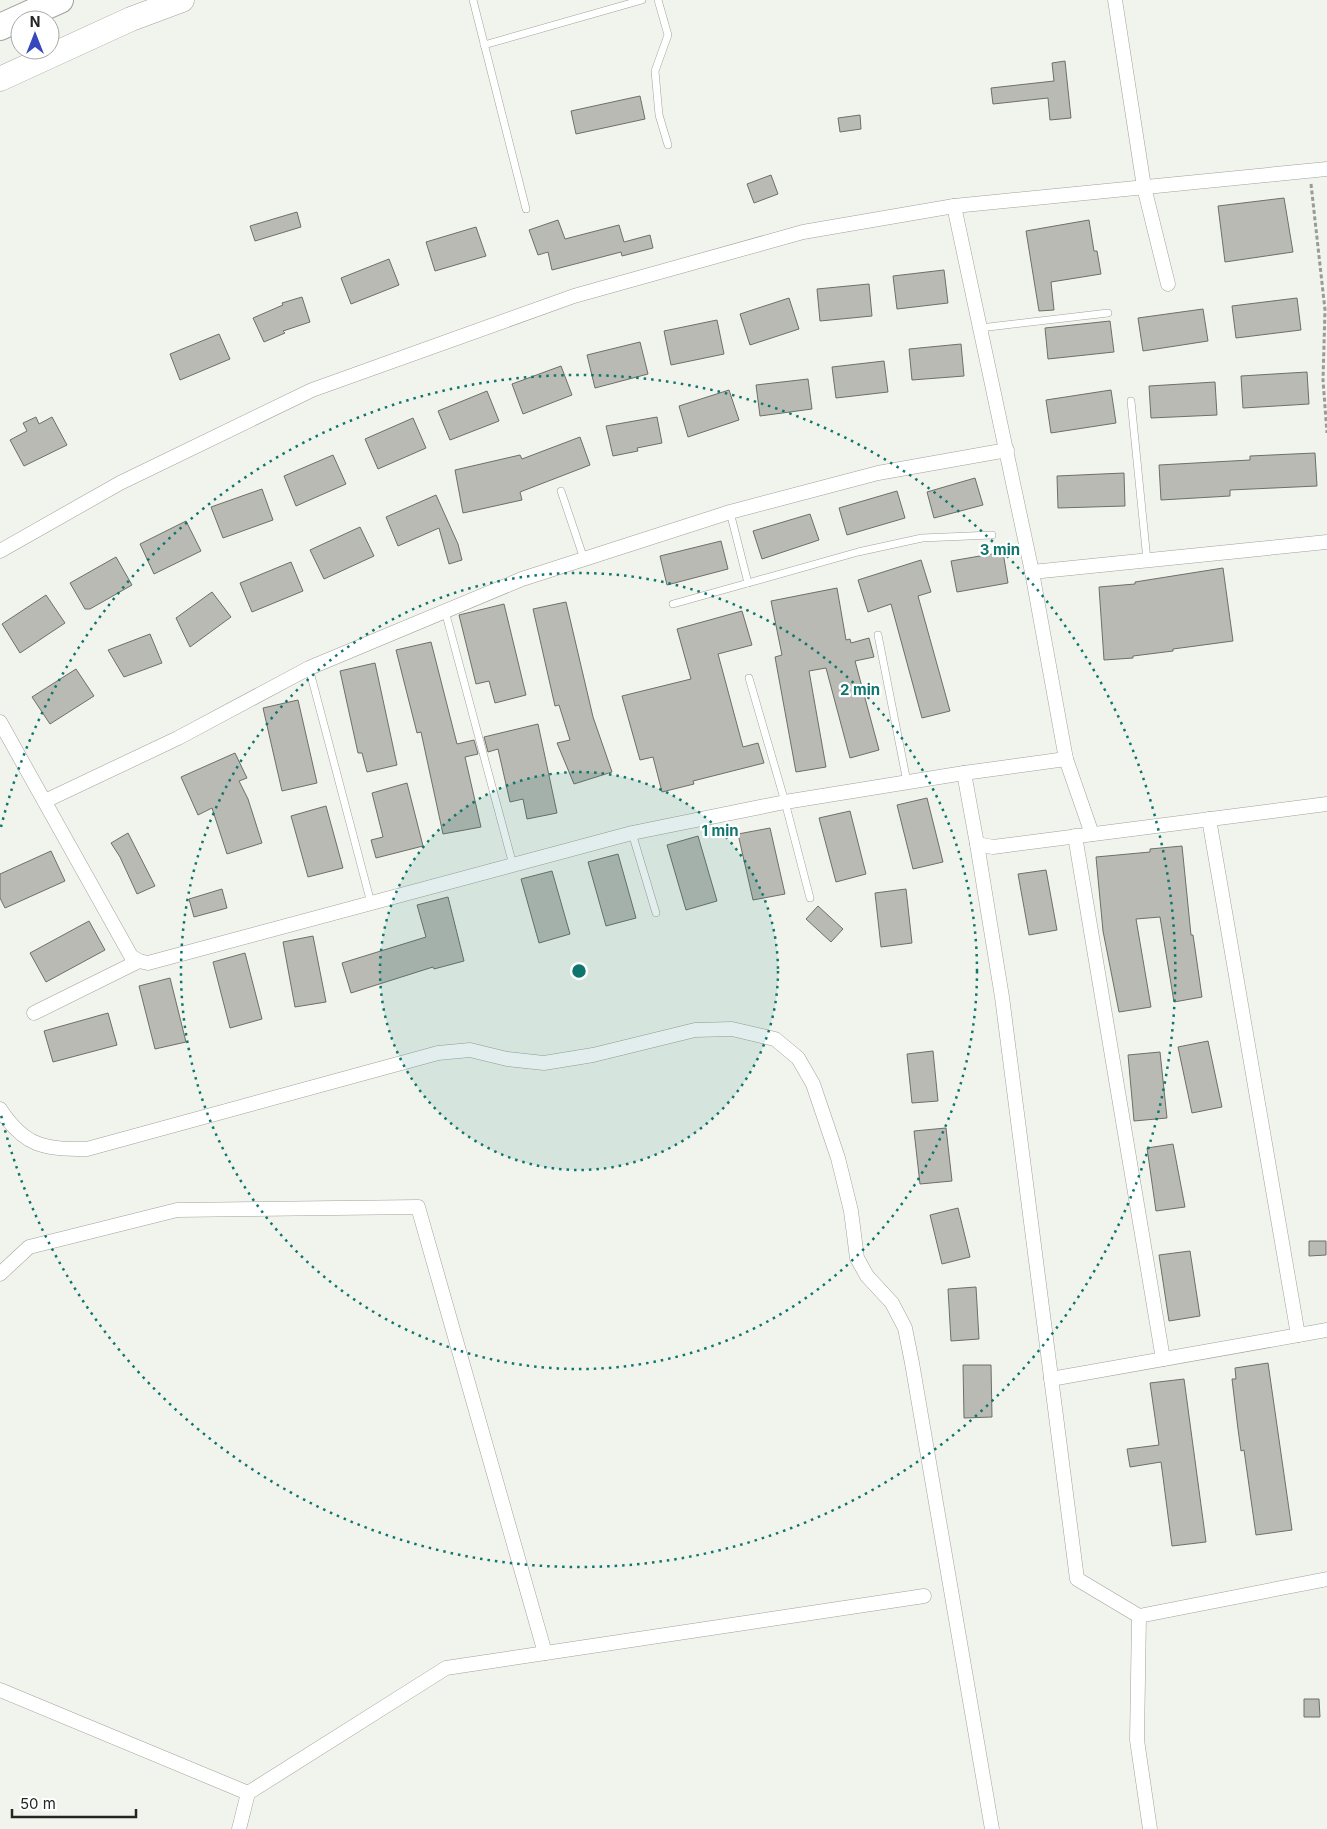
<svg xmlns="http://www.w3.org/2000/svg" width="1327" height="1829" viewBox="0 0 1327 1829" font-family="Inter,sans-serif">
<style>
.building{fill:#b8bab3;stroke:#6d6f69}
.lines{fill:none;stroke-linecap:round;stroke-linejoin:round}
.service-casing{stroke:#a0a29b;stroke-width:8}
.minor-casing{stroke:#a0a29b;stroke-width:15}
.trunk-casing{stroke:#a0a29b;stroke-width:25}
.motorway-casing{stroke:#a0a29b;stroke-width:28}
.path{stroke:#999b95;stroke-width:3;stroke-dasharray:4 2.5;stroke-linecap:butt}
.service{stroke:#fff;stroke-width:7}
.minor{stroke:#fff;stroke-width:14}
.trunk{stroke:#fff;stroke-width:24}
.motorway{stroke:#fff;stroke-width:26}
.ring{fill:none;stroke:#0f766e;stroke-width:2.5;stroke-dasharray:2.5 5}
.centre{fill:#0f766e;stroke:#fff;stroke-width:2.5}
.ring-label{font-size:15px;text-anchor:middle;font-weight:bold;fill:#0f766e;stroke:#fff;stroke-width:4.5;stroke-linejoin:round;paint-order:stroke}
</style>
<rect width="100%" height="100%" fill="#f1f4ec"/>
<!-- building -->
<g class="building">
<path d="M1065,61l6,57 -21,2 -2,-22 -55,6 -2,-16 63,-7 -2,-18z"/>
<path d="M640,96l5,23 -69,15 -5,-23z"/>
<path d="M860,115l1,14 -21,3 -2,-14z"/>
<path d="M771,175l7,19 -24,9 -7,-19z"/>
<path d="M1284,198l9,54 -68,10 -7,-56z"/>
<path d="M297,212l4,15 -46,14 -5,-15z"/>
<path d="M558,220l7,19 54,-14 5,17 26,-7 3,13 -31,8 -1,-4 -69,18 -4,-18 -10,3 -9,-25z"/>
<path d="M1089,220l5,31h3l4,23 -50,8 3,28 -15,1 -13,-80z"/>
<path d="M476,227l10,29 -51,15 -9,-29z"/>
<path d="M389,259l10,26 -48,19 -10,-26z"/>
<path d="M944,270l4,33 -51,6 -4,-33z"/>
<path d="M869,284l3,32 -52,5 -3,-32z"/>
<path d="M302,297l8,25 -27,9 2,2 -21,9 -11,-24 30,-13 -1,-2z"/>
<path d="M789,298l10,31 -49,16 -10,-31z"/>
<path d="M1297,298l4,32 -65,8 -4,-32z"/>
<path d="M1203,309l5,32 -65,10 -5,-33z"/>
<path d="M717,320l7,34 -53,11 -7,-34z"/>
<path d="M1110,321l4,31 -66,7 -3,-31z"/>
<path d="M219,334l11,25 -50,21 -10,-26z"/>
<path d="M640,342l8,32 -53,14 -8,-33z"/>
<path d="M961,344l3,32 -52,4 -3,-31z"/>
<path d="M884,361l4,31 -52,6 -4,-31z"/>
<path d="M561,366l11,29 -49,19 -11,-30z"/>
<path d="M1307,372l2,32 -66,4 -2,-32z"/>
<path d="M808,379l4,30 -52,7 -4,-31z"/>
<path d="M1215,382l2,33 -66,3 -2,-32z"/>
<path d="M729,390l10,30 -51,17 -9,-31z"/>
<path d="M1111,390l5,33 -65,10 -5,-33z"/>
<path d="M487,391l12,30 -49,19 -12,-29z"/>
<path d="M36,417l3,7 13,-7 15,28 -43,21 -14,-26 17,-9 -4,-8z"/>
<path d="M657,417l5,26 -25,5 1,3 -25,5 -7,-30z"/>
<path d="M413,418l13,30 -48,21 -13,-30z"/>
<path d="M580,437l10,28 -70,27 2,8 -59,13 -8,-43 65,-15 2,4z"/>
<path d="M1315,453l2,33 -87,4v6l-69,4 -2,-35 91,-5v-4z"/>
<path d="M333,455l13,29 -50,22 -12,-30z"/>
<path d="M1124,473l1,33 -67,2 -1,-32z"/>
<path d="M975,478l8,27 -49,13 -7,-26z"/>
<path d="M262,489l11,31 -50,18 -12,-31z"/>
<path d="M897,491l8,27 -58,17 -8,-27z"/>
<path d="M436,495l22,49 4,16 -13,4 -10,-36 -41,18 -12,-29z"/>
<path d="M810,514l9,26 -57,19 -9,-28z"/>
<path d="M186,521l15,30 -47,23 -14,-30z"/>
<path d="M360,527l14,29 -50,23 -14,-29z"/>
<path d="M721,541l7,28 -61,16 -7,-29z"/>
<path d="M1003,552l5,31 -51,9 -6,-31z"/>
<path d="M116,557l16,28 -42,24h-5l-15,-26z"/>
<path d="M921,560l10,32 -13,4 32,115 -28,7 -31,-114 -23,8 -10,-32z"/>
<path d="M291,562l12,29 -51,21 -12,-29z"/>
<path d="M1223,568l10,73 -60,8v2l-40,5v2l-29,2 -5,-73 36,-3v-2z"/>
<path d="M837,588l9,52 4,-1 1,4 18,-5 5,19 -19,4 24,89 -29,8 -24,-90 -17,3 17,96 -30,5 -21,-115 7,-2 -11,-54z"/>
<path d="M212,592l19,25 -41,30 -14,-29z"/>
<path d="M46,595l19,28 -45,30 -18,-29z"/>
<path d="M566,602l27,115 19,55 -38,12 -17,-41 13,-3 -11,-35 -4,1 -22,-97z"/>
<path d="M504,604l22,91 -31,8 -6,-22 -13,3 -17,-69z"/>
<path d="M742,611l10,34 -34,9 25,93 15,-4 6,20 -71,18 1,3 -32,8 -9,-35 -13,3 -18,-64 69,-17 -14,-50z"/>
<path d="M150,634l12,29 -38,14 -16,-27z"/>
<path d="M431,642l26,102 17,-4 4,14 -13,3 16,70 -38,7 -22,-102 -4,1 -21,-83z"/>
<path d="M375,663l22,102 -30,7 -5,-19h-4l-18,-82z"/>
<path d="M76,669l18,27 -44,28 -18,-27z"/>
<path d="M298,700l19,83 -35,8 -19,-83z"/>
<path d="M538,724l19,89 -30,6 -4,-20 -13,3 -12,-53 -10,3 -4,-15z"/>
<path d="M235,753l12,25 -8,3 9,18 14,44 -35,11 -15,-46 -14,7 -17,-38z"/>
<path d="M407,783l16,63 -47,12 -5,-18 12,-3 -11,-44z"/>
<path d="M927,798l16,64 -30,7 -16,-64z"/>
<path d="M326,806l17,62 -35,9 -17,-61z"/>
<path d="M850,811l16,63 -30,8 -17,-64z"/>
<path d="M770,828l15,66 -32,6 -15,-66z"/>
<path d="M128,833l27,53 -18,8 -17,-37 -9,-14z"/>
<path d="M698,836l19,65 -31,9 -19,-65z"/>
<path d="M1182,846l9,89h2l9,62 -28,5 -14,-85 -24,2 15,88 -32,5 -16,-81 -7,-74 54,-5v-3z"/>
<path d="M51,851l14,30 -60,27 -5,-10v-24z"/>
<path d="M618,854l18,64 -30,8 -18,-64z"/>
<path d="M1046,870l11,60 -28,5 -11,-61z"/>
<path d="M552,871l18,63 -31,9 -18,-64z"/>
<path d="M222,889l5,19 -33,9 -5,-18z"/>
<path d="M906,889l6,54 -31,4 -6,-54z"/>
<path d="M448,897l16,64 -30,8 -1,-2 -82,26 -9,-30 84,-26 -9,-32z"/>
<path d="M818,906l25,23 -12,13 -25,-23z"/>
<path d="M89,921l16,29 -59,32 -16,-29z"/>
<path d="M313,936l13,66 -31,5 -12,-65z"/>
<path d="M245,953l17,66 -32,9 -17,-66z"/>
<path d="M170,978l16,64 -31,7 -16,-63z"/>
<path d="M108,1013l9,32 -64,17 -9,-31z"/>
<path d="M1208,1041l14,66 -30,6 -14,-66z"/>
<path d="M933,1051l5,50 -26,2 -5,-49z"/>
<path d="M1160,1052l7,66 -33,3 -6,-66z"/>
<path d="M946,1128l6,53 -32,3 -6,-53z"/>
<path d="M1173,1144l12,63 -29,4 -9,-63z"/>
<path d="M958,1208l12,49 -28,7 -12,-49z"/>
<path d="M1309,1241h17v14l-17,1z"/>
<path d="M1190,1251l10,65 -31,5 -10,-66z"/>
<path d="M976,1287l3,52 -28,2 -3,-52z"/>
<path d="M1268,1363l24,167 -36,5 -12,-85 -3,1 -3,-22 -6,-50h4l-1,-11z"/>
<path d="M963,1365h28l1,52 -28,1z"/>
<path d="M1184,1379l22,163 -34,4 -11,-84 -31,5 -3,-18 32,-4 -9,-62z"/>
<path d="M1304,1699h15l1,18h-16z"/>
</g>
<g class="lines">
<defs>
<g id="service">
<path d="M473,0l53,209"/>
<path d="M658,0l10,35 -13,36 4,44 9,30"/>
<path d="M484,45l158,-45"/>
<path d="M980,328l128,-15"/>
<path d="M1131,401l16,159"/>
<path d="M561,491l23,68"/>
<path d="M748,583l110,-31 64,-14 70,-3"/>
<path d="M673,604l75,-21 -18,-71"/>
<path d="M445,611l68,254"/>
<path d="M878,635l29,147"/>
<path d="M309,668l62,235"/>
<path d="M749,678l36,124 25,96"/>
<path d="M632,833l24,80"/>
</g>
<g id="minor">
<path d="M1115,0l29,187 24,97"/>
<path d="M1327,169l-373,37 78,366 295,-30"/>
<path d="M0,551l120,-68 192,-93 262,-94 229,-64 151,-26"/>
<path d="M1032,572l34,187 26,75"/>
<path d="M0,722l131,234 8,5 9,2 484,-130 153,-31 179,-29 102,-14"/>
<path d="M964,773l13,71 16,3 334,-43"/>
<path d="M45,801l133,-63 131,-70 213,-89 208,-67 148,-39 129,-23"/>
<path d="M1209,819l89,516"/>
<path d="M1075,836l88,523"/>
<path d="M977,844l25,153 75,582 62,37 188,-37"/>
<path d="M34,1013l105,-52"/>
<path d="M0,1109c25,38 44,40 87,40l351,-96 32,-3 37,9 37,4 49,-8 102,-25 37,-1 43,10 23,19 15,26 25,74 13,53 6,47 10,18 25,27 13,25 7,35 80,466"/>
<path d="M0,1274l29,-27 148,-37 241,-3 127,446"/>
<path d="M1051,1379l276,-49"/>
<path d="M1139,1616l-2,124 13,89"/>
<path d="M0,1690l248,103 198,-125 478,-72"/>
<path d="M239,1829l9,-36"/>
</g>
<path id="trunk" d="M0,79l131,-60 51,-19"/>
<path id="motorway" d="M0,27l60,-27"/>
</defs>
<!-- service casing -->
<use href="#service" class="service-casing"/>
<!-- minor casing -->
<use href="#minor" class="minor-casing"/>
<!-- trunk casing -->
<use href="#trunk" class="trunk-casing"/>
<!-- motorway casing -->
<use href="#motorway" class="motorway-casing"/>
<!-- path -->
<path class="path" d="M1311,184l14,126 -2,70 4,53"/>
<!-- service -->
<use href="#service" class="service"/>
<!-- minor -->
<use href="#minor" class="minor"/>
<!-- trunk -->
<use href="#trunk" class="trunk"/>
<!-- motorway -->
<use href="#motorway" class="motorway"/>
</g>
<!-- distance rings -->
<circle cx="579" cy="971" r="199" fill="#0f766e" fill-opacity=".12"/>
<g class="ring">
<circle cx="579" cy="971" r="199"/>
<circle cx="579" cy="971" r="398"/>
<path d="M1 827A596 596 0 1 1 1 1115"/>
</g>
<circle cx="579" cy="971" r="8" class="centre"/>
<g class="ring-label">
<text x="1000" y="555">3 min</text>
<text x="860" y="695">2 min</text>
<text x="720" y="836">1 min</text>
</g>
<!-- north arrow -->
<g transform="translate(35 35)"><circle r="24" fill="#ffffff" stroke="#a8a8a7"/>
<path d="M0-4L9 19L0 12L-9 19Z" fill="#3648bb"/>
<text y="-8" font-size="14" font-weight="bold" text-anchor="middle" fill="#252623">N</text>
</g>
<!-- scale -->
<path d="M12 1809v8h124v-8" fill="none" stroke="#252623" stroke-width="2.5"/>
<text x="20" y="1809" font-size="15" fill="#252623" stroke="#ffffff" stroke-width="4" paint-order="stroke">50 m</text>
</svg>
